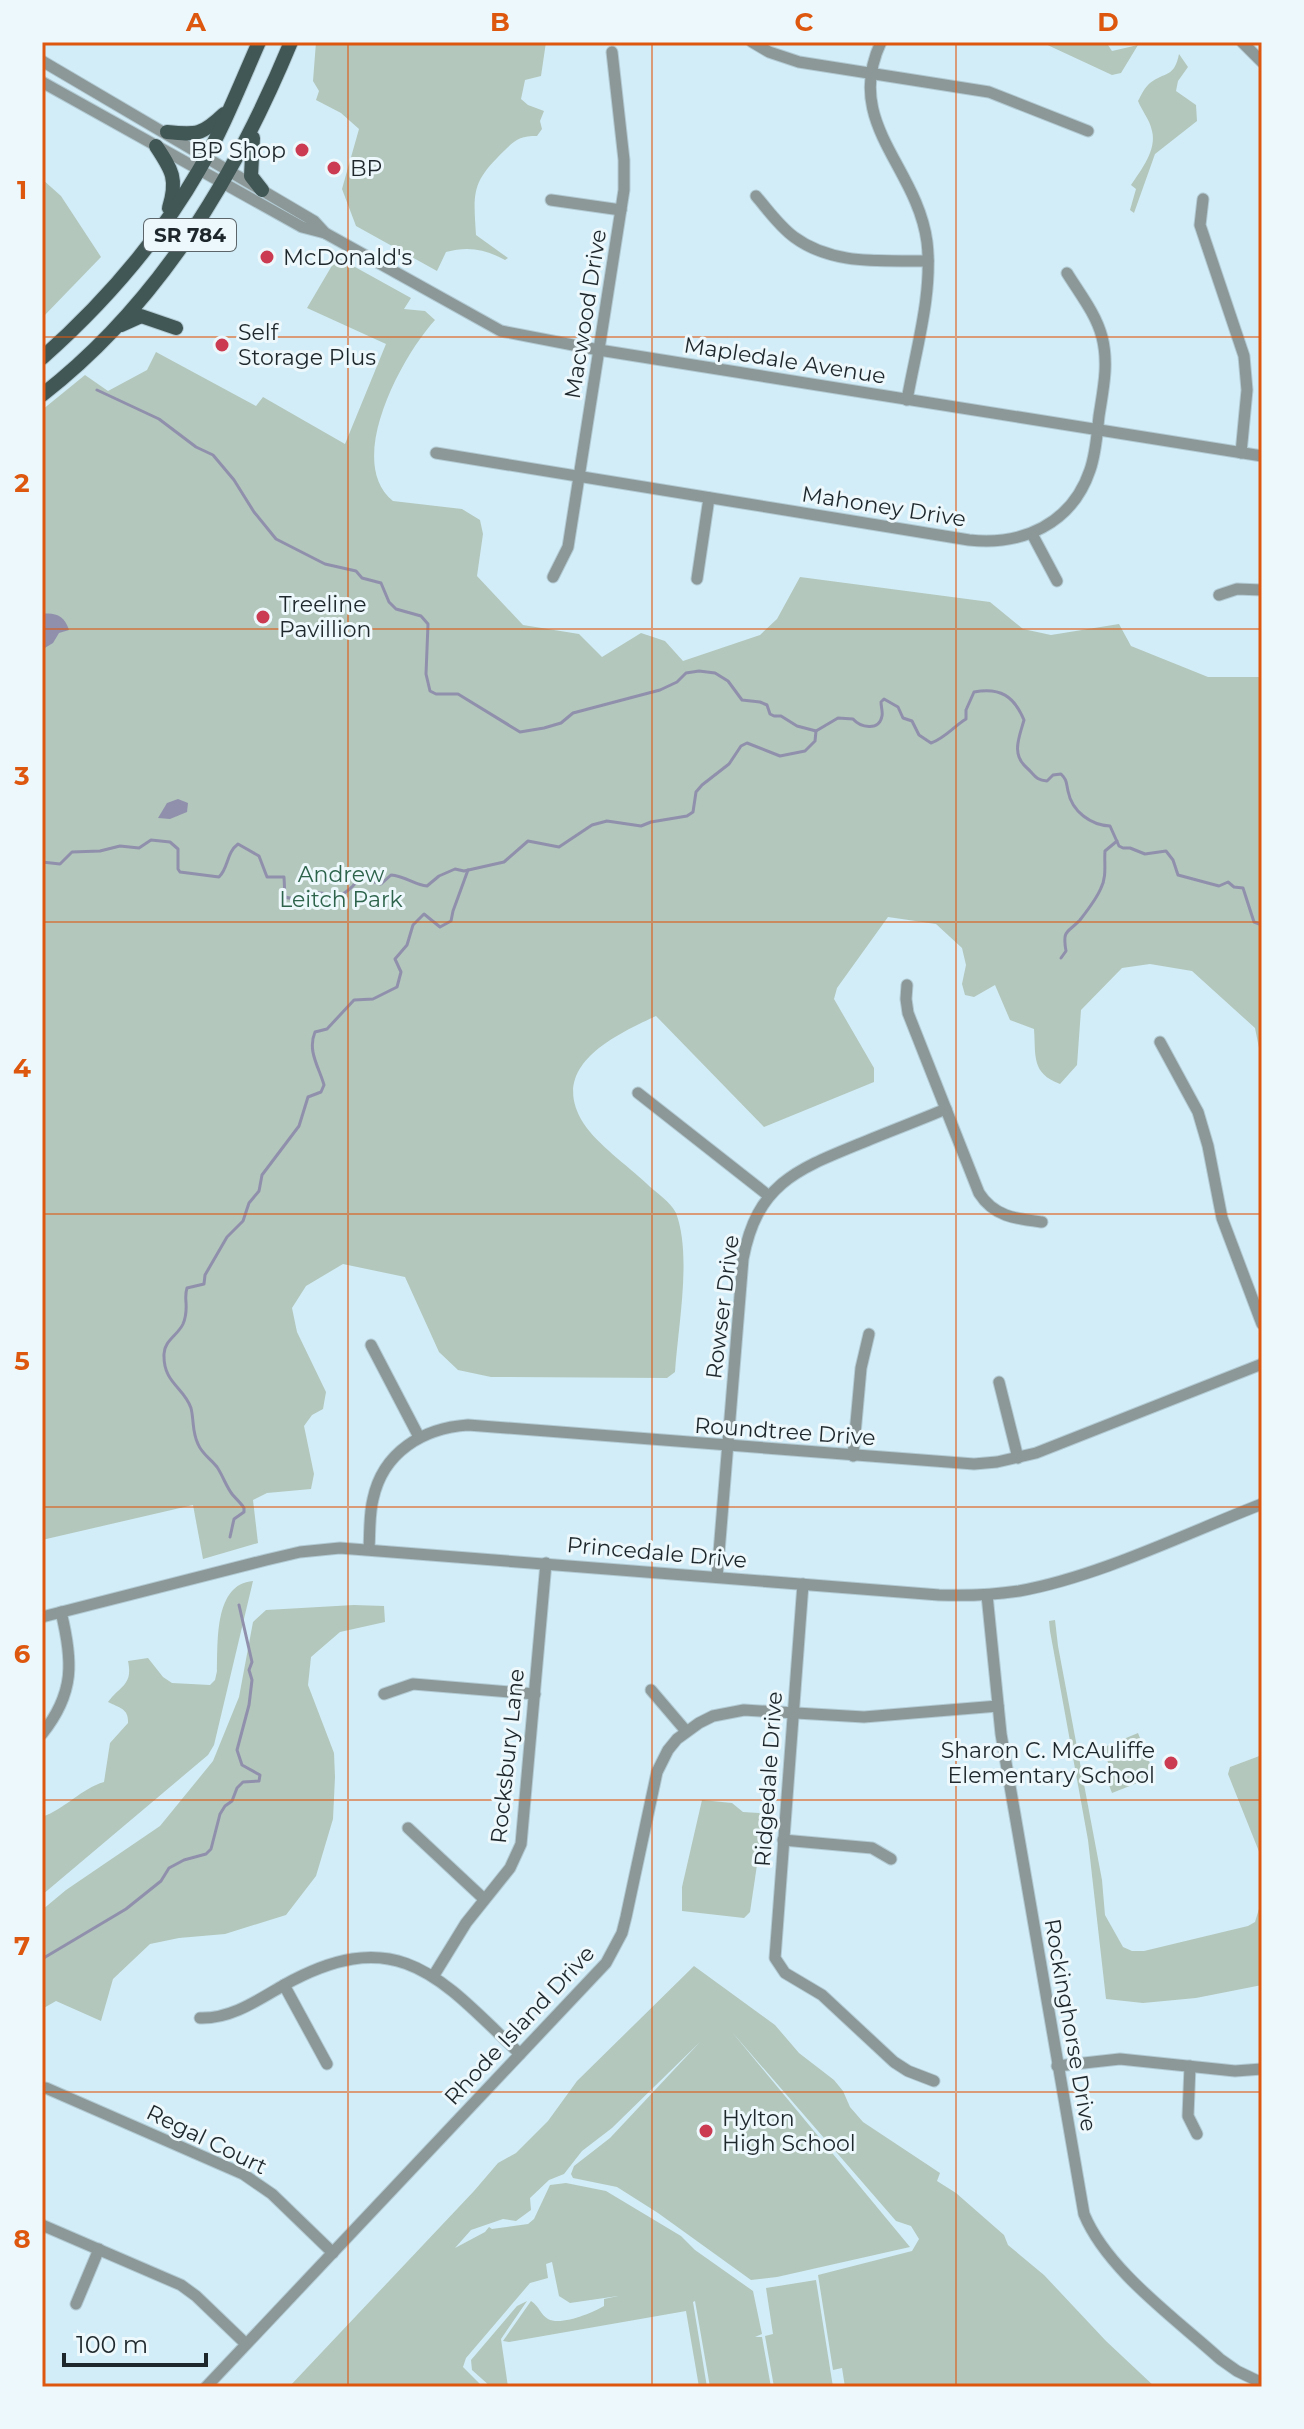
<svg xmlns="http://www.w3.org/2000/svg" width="1304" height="2429" viewBox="0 0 1304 2429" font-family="Montserrat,sans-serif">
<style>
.green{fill:#b3c7bc}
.water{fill:#9090ac}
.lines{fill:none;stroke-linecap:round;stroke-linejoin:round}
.stream{stroke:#9090ac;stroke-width:3}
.minor-casing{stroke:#b2cad3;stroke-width:13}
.major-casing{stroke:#b2cad3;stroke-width:16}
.minor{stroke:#8c9898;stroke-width:11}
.major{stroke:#415756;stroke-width:14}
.grid{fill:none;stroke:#de570e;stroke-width:2;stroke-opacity:0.55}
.poi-dot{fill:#cb3b52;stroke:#edf8fc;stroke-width:3}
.labels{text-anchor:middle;stroke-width:6;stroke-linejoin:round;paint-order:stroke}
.shield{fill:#edf8fc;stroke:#5c666a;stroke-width:2}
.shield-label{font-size:20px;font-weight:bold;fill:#1e282c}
.poi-label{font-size:22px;fill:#1e282c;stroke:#edf8fc;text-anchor:start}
.street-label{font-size:22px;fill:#1e282c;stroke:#edf8fc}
.park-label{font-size:22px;fill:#2d634b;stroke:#edf8fc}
.neatline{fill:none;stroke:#de570e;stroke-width:3}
.grid-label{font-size:26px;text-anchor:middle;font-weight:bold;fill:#de570e}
</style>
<rect width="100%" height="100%" fill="#d2edf8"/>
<!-- green -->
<g class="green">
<path d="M316,42h230l-5,34 -16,4 -4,19 7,6 16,6 -4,10 2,8 -5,7c-16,0 -21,3 -32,14 -33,32 -32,40 -29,85l32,23 -3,2c-20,-11 -37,-14 -59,-8l-9,19 -81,-45 -14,-37 17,-60 -18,-16 -25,-13 3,-9 -6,-10z"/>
<path d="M1041,42h65l6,9 26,-6 -17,28 -9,2z"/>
<path d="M1179,54l9,13 -10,14 -2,10 20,14 1,16 -42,33 -21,59 -4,-3 6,-21 -5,-4c10,-15 26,-35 21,-54 -2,-11 -10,-20 -14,-30 3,-6 7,-14 12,-18 16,-12 24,-5 29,-29z"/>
<path d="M42,179l19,17 40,61 -59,61z"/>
<path d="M337,257l74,41 -7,11 21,2 10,9c-33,36 -91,142 -42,181l69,8 18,11 3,14 -6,42 46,49 56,9 23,23 39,-24 24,8 18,20 77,-26 17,-16 23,-42 190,25 33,27 28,6 68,-11 12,22 77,31h54v386l-7,-35 -63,-57 -42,-7 -28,4 -41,42 -4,55 -17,19c-29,-11 -24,-28 -26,-55l-24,-9 -15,-35 -21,12 -9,-2 -3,-11 4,-19 -4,-17 -26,-24 -48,-7 -51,71 -3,11 40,69v14l-110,45 -108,-111c-43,20 -109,51 -72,108 13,20 44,42 62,59 9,9 25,19 30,30 16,42 2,113 -1,159l-8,6 -176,-1 -33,-7 -19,-18 -34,-75 -62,-13 -37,22 -14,22 5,24 29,60 -3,17 -11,6 -8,11 10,48 -3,15 -44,4 -14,7 5,43 -55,16 -10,-54 -151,35v-1130l43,-35 23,16 39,-21 9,-18 100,54 7,-9 82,47 41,-100 -79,-36z"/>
<path d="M253,1581l-39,164 -6,10 -166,140v-78c23,-8 40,-29 62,-35l6,-39 18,-20c1,-14 -8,-15 -20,-21 13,-17 25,-17 20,-41l20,-3 15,19 9,6 38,2 5,-5 2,-9c1,-29 -3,-87 36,-90z"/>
<path d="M354,1605l30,1 1,16 -45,10 -29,25 -3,28 26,68 1,24 -2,42 -17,57 -30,39 -61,19 -46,4 -29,6 -37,35 -12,42 -45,-20 -14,8v-99l24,-20 94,-64 53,-65 26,-64 14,-75 13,-12z"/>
<path d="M1055,1620l3,26 44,234 3,35 18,32 9,4h12l104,-25 7,-4 7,-23v86l-66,13 -53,5 -37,-4 -18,-159 -38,-209 -1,-10z"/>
<path d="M1138,1733l17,43 -43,17 -7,-18 7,-3 -10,-24z"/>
<path d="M1262,1755v104l-34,-85 2,-7z"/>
<path d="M702,1800l30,3 11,9 16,1 5,5 -14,94 -6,6 -62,-7v-24z"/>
<path d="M694,1966l81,59 24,28 35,27 9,11 7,16 13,15 77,51 -3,8 19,12 48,42 4,10 36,30 62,66 49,46h-81l-1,-4v4h-228l-3,-19 -9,2 -15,-95 94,-24 7,-12 -8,-13 -15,-5 -164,-189 178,215 -133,30 -26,3 -93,-67 -41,-26 -44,-9 -2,-4 3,-8 36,-28 90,-96 -88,86 -30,23 -18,23 -15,6 -19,18 1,12 -15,11 -13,-2 -32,11 -16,18 30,-16 4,-5 3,2 36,-5 6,-5 16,-34 16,-2 40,8 75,45 14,14 58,41 9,43 -7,3h7l9,50h-61l-15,-86 -2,1 14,85h-8l-13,-76 -177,31 -6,-1 28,-40c9,6 9,13 17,18 13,7 44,-6 56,-13v-7l14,-3 -48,7 -11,-7 -7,-34 -6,2 2,14 -18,5 -64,75 -3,9 20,20h-194l185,-196 24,-28 18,-10 32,-32 29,-40z"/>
<path d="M816,2280l17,107h-59l-9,-51 8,-2 -7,-46z"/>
<path d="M527,2301l-26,38 7,48h-17l-19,-17 -1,-10 46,-54z"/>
</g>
<!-- water -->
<g class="water">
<path d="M42,614c13,-2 23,2 27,16l-10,3 -6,10 -10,6z"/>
<path d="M178,799l10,4 -1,9 -17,7 -12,-1 9,-15z"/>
</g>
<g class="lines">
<!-- stream -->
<g class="stream">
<path d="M97,390l62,29 37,28 17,8 21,25 20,32 22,27 49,25 31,7 6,7 19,5 8,19 7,7 25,7 7,8 -2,50 4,17 6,3h22l62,38 24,-4 17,-5 12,-10 87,-23 17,-8 9,-9 13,-2 16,2 13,8 14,19 18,2 7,3 3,9 4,2h7l16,10 19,5"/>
<path d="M42,862l18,2 12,-12 28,-1 20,-5 19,2 12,-8 19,2 8,7v20l2,3 39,5c10,-10 7,-24 19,-33l21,12 8,21h17l1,20c12,4 16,-3 27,-4 9,-1 19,2 29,2 26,-15 5,-21 40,-11l10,-9c14,1 24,10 36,11l12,-10 16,-7 9,2 40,-9 24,-21 31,6 33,-22 15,-4 34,5 10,-4 36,-6 6,-4 3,-20 6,-7 27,-21 12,-18 6,-3 33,13 25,-5 10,-10 1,-10 22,-13 15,1c7,8 26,13 29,-3 1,-4 -1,-9 -1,-14l3,-3 14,8 5,11 9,3 7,14 12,8c14,-5 22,-16 35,-24v-9l8,-18c26,-5 40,4 50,28 -5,18 -13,34 3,48 8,7 8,12 20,13l6,-6 8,-1c6,6 5,8 7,17 4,21 23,34 42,35l9,20 4,2h7l15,6 21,-3 7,9 5,15 41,11 9,-4 6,5 9,1 11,34 8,3"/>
<path d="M1061,958l5,-7c-4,-22 2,-18 14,-31 7,-9 17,-22 21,-32 6,-12 3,-24 4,-37l12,-10"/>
<path d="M230,1537l4,-18 10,-7v-4c-3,-5 -8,-9 -12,-14 -6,-8 -9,-18 -15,-27 -6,-8 -15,-13 -19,-23 -6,-12 -4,-24 -7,-36 -7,-21 -28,-25 -27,-54 0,-13 14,-19 19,-30 7,-17 0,-24 4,-36l17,-4 1,-9 22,-38 16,-16 6,-18 10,-12 3,-16 37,-49 9,-29 13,-5 3,-7c-5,-18 -17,-34 -9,-53l12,-3 27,-29 19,-1 24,-12 4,-15 -6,-13 12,-14 6,-20 11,-11 16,13 11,-6 2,-10 15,-41"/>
<path d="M42,1959l84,-50 35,-28 8,-13 15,-8 22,-6 5,-5 9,-35 5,-8 7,-5 5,-13 6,-6 16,-1 1,-6 -18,-10 -5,-15 12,-45 3,-25 -3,-10 3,-8 -13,-57"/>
</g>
<defs>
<g id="minor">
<path d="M752,42l17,10 30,10 190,30 99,39"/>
<path d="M881,42c-38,81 36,124 46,200 6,51 -11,107 -20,158"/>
<path d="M1242,42l20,20"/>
<path d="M42,61l272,160 11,12 176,98 98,19 663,106"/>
<path d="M42,82l260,145 23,6"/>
<path d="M756,196c12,14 23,30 38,41 39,29 89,23 134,24"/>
<path d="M1203,199l-3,26 44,131 3,34 -6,63"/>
<path d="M551,200l70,10"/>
<path d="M436,453l533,87c53,6 103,-16 121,-70 6,-17 7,-36 9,-54 4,-26 10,-52 3,-79 -6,-23 -22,-43 -35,-64"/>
<path d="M1032,534l25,47"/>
<path d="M553,577l15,-30 56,-357v-30l-12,-108"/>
<path d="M697,579l12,-81"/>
<path d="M1219,595l18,-6 25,1"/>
<path d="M907,985l-1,14 2,14 71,180c15,24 38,26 63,29"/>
<path d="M1160,1042l38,70 10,34 14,72 40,106"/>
<path d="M638,1093l131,103"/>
<path d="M371,1345l48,92"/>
<path d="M999,1382l19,76"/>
<path d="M853,1456l8,-88 8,-34"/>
<path d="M369,1549c1,-16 0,-34 4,-50 10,-47 50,-71 95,-74l506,39 23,-2 39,-9 226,-89"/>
<path d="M717,1577l26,-318c14,-74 52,-89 116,-115 29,-12 58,-23 87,-35"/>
<path d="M803,1584l-28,374 10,15 37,22 72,67 14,9 26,10"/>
<path d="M987,1595l14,139 83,480c23,56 91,104 136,145l17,12 25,12"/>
<path d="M42,1617l224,-57 34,-8 40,-4 599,47c27,1 54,0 80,-4 79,-14 168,-58 243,-87"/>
<path d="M651,1690l35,41"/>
<path d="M384,1694l29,-10 122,10"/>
<path d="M42,1734c33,-41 31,-73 19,-122"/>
<path d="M408,1828l76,71"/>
<path d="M783,1840l89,8 19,11"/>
<path d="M434,1975l32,-52 44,-55 11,-24 25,-281"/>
<path d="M284,1985l43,79"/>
<path d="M200,2018c31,1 58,-18 84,-33 115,-64 157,-6 236,69"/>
<path d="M1057,2066l63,-7 115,12 27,-2"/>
<path d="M1190,2066l-2,50 9,18"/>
<path d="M46,2088l197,86 29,20 61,59"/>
<path d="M42,2225l139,60 15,11 50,48"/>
<path d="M76,2304l23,-55"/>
<path d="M206,2387l400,-424 16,-30 4,-16 31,-145 11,-22 9,-11 22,-16 14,-7 31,-6 120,7 134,-11"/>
</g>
<g id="major">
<path d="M167,132c30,3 35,3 57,-18"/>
<path d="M253,138l-2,38 11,14"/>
<path d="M156,146c16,24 22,33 13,62"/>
<path d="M121,325l20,-9 35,12"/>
<path d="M42,358c61,-54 116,-117 157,-188 24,-41 41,-85 60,-128"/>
<path d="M42,395c117,-91 193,-218 249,-353"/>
</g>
</defs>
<!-- minor casing -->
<use href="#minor" class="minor-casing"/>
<!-- major casing -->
<use href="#major" class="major-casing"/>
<!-- minor -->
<use href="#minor" class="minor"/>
<!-- major -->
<use href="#major" class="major"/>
</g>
<!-- grid -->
<path class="grid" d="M348,42v2345M652,42v2345M956,42v2345M42,337h1220M42,629h1220M42,922h1220M42,1214h1220M42,1507h1220M42,1800h1220M42,2092h1220"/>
<!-- markers -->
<g class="poi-dot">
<circle cx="302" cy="150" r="8"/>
<circle cx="334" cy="168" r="8"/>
<circle cx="267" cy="257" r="8"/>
<circle cx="222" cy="345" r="8"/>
<circle cx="263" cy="617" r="8"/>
<circle cx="1171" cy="1763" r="8"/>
<circle cx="706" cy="2131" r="8"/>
</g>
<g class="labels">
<!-- shield labels -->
<rect class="shield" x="144" y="219" width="92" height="32" rx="6"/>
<g class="shield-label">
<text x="190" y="242">SR 784</text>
</g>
<!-- poi labels -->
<g class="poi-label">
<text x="286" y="158" text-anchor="end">BP Shop</text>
<text x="350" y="176">BP</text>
<text x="283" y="265">McDonald's</text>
<text x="238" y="340">Self<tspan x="238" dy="25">Storage Plus</tspan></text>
<text x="279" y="612">Treeline<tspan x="279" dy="25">Pavillion</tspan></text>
<text x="1155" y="1758" text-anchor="end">Sharon C. McAuliffe<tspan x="1155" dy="25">Elementary School</tspan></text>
<text x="722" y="2126">Hylton<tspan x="722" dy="25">High School</tspan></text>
</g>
<!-- street labels -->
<g class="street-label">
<text transform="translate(585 314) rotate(-81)" y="8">Macwood Drive</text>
<text transform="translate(785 360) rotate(9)" y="8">Mapledale Avenue</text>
<text transform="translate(884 506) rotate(9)" y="8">Mahoney Drive</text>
<text transform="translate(722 1307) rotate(-83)" y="8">Rowser Drive</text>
<text transform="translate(785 1431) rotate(4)" y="8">Roundtree Drive</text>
<text transform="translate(657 1552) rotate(5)" y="8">Princedale Drive</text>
<text transform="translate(507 1756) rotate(-84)" y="8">Rocksbury Lane</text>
<text transform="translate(768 1779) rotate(-86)" y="8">Ridgedale Drive</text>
<text transform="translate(519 2025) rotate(-47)" y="8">Rhode Island Drive</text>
<text transform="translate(1071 2025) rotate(80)" y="8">Rockinghorse Drive</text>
<text transform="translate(207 2139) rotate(26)" y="8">Regal Court</text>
</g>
<!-- park labels -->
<g class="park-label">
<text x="341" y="882">Andrew<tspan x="341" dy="25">Leitch Park</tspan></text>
</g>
</g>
<!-- border -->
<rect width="1304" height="2429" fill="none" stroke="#edf8fc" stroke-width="88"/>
<!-- scale -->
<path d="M64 2353v12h142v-12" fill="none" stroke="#1e282c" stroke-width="4"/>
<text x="76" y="2353" font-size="24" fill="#1e282c" stroke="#edf8fc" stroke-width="6" paint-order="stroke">100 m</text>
<rect x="44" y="44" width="1216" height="2341" class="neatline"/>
<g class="grid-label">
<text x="196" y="31">A</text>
<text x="500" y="31">B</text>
<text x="804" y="31">C</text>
<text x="1108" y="31">D</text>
<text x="22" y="199">1</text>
<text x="22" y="492">2</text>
<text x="22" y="785">3</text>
<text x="22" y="1077">4</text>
<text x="22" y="1370">5</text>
<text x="22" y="1663">6</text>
<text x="22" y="1955">7</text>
<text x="22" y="2248">8</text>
</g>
</svg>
